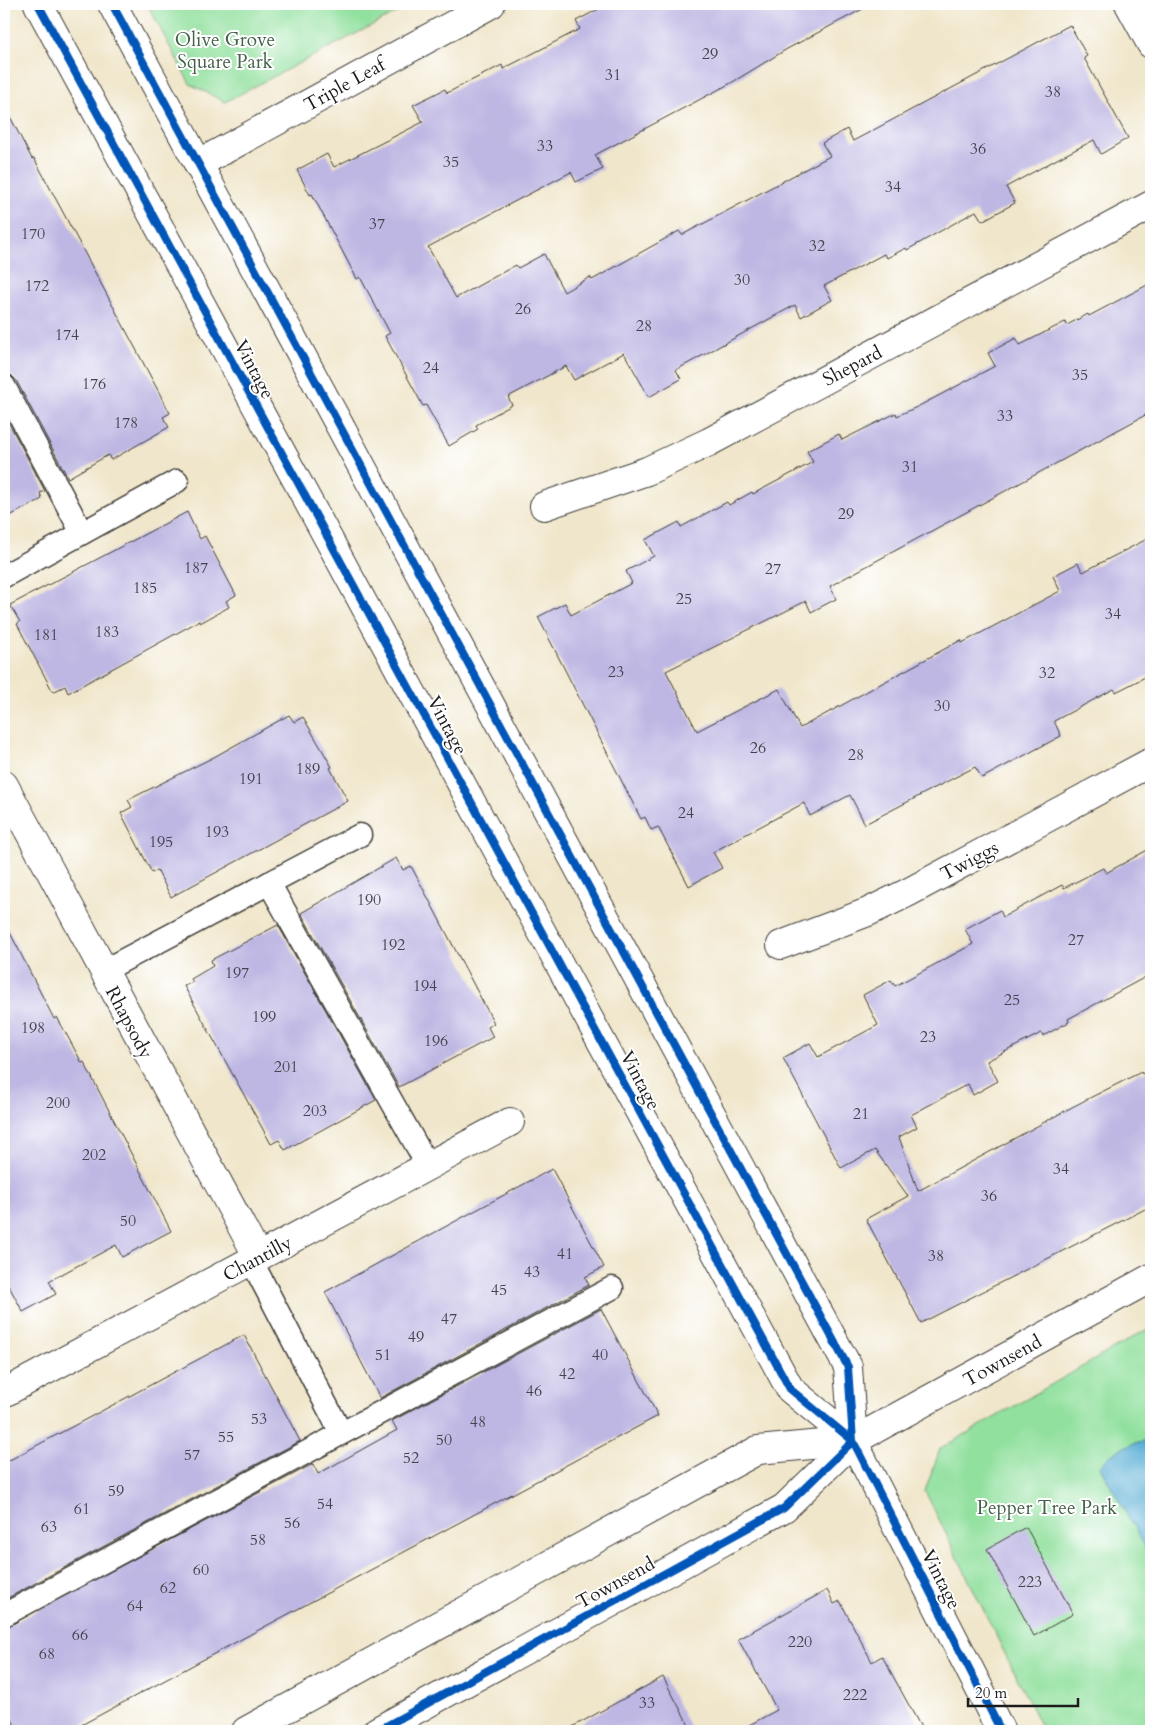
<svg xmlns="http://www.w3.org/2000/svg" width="1155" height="1735" viewBox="0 0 1155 1735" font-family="Cardo,serif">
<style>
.green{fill:#91e09e;stroke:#567e5d}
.water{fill:#58aed5;stroke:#3a6578}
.building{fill:#beb7e3}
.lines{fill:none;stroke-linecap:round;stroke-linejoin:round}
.service-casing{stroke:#3c3a36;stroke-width:25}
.minor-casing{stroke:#3c3a36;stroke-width:30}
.tertiary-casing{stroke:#3c3a36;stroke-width:30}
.service{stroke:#fff;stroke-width:22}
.minor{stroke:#fff;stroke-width:28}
.tertiary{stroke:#fff;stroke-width:28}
.cycleway-casing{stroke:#fff;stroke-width:11}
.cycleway{stroke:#0057b8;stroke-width:8}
.labels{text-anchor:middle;stroke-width:4;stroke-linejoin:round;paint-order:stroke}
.number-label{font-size:16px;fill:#44434e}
.park-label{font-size:19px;fill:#45614a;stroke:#fff}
.street-label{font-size:19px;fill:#1c1c1c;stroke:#fff}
</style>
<rect width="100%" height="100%" fill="#fff"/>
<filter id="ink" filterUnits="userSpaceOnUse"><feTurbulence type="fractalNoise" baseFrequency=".02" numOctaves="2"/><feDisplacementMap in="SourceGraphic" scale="10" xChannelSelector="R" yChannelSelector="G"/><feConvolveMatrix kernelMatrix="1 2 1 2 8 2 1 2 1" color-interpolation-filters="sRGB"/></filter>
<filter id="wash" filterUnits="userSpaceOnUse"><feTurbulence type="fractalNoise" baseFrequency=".0096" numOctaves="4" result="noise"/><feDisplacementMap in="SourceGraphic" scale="20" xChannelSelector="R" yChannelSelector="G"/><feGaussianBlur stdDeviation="1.12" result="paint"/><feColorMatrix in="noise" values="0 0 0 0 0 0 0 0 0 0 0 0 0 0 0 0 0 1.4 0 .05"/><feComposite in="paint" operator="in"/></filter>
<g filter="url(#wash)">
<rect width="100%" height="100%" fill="#f0e6cb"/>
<!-- green -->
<g class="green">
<path d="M147,4h266l-188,98 -35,-18z"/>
<path d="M1151,1327v404h-108l-118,-240 15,-42z"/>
</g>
<!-- water -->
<path class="water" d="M1148,1440l3,5 -1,111 -50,-89c11,-16 29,-24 48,-27z"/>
<g id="blocks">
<!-- building -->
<g class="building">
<path d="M608,4h264l-85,45 -56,34 -136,72 8,14 -27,13 -5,-10 -143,75 28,51 60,-33 2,3 26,-14 20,38 26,-15 2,3 87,-49 3,4 148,-79 -8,-13 25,-14 6,12 217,-116 17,31 -3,2 44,80 -27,16 -7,-14 -35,18 -53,29 9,16 -33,18 -6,-10 -69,39 -1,-2 -19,10 -3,-4 -60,32 8,14 -31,17 -6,-12 -119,65 5,9 -32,18 -25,-44 -50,27 -8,-14 -58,31 4,8 -36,20 2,4 -29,17 -23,-41 -3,1 -38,-70 5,-3 -30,-56 -3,2 -45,-85 -2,1 -13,-25 30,-16 7,13 89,-45 -10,-17 32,-16 2,4 55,-28 1,4 77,-40 -4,-8z"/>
<path d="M4,105l28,54 2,-1 136,255 -7,4 6,10 -58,33 -3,-5 -40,23 -52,-98 -5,-5 -7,-2z"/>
<path d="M1151,283v129l-321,174 6,13 -25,13 -5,-11 -140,70 31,60 82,-42 21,39 161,-88 1,3 98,-52 -7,-15 25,-13 5,9 68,-35v137l-35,18 -2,-3 -60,32 7,15 -79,42 -7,-11 -110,57 -15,-29 -40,21 -6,-13 -91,49 9,16 -33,18 -31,-59 -7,3 -6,-13 -4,2 -103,-202 27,-14 6,12 61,-32 -6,-12 28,-15 -9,-16 34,-18 2,5 46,-25 2,3 23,-13 1,2 60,-32 -6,-11 32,-17 3,6 54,-27 1,3 22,-10 76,-40 -7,-13 28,-15 4,7 45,-23 2,3 21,-11 1,2z"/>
<path d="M4,414l41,77 -5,2 2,6 -38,20z"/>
<path d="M187,512l13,27 5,-3 31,59 -10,6 3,6 -29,16 -1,-2 -131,72 -3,-7 -12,6 -36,-68 3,-2 -10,-17z"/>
<path d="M289,715l5,7 9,-5 29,50 -2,1 18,33 -177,96 -14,-27 -5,3 -31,-60 11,-6 -4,-7 86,-43z"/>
<path d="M1151,848v126l-83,45 1,3 -26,14 -2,-3 -54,28 11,20 -25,14 -5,-11 -57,31 6,12 -18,10 19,54 156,-85 67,-34 1,2 9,-5v137l-230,117 -55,-104 42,-23 -33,-46 -34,18 -58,-110 27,-15 8,14 60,-32 -15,-30 28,-15 4,6 78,-42 -8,-15 35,-19 3,7 59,-32 2,3 39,-20 3,5z"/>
<path d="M396,858l7,12 8,-4 83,157 -6,4 5,10 -94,50 -98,-174z"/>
<path d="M4,921l50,98 3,-2 25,46 2,-1 87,169 -49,26 -6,-12 -67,36 7,13 -33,18 -19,-35z"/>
<path d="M278,925l98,175 -91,50 -6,-10 -8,4 -87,-158 9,-4 -2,-3 22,-13 -2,-6z"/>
<path d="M552,1169l52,98 -19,10 4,8 -209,113 -55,-106z"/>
<path d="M601,1309l57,107 -588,315h-52l-14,-26v-77l309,-164 5,10 79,-44 -5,-9z"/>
<path d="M244,1335l56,106 -296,159v-137z"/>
<path d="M1026,1527l47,87 -39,22 -47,-87z"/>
<path d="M827,1590l7,14 6,-3 32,61 10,-6 41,75h-185l39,-21 -39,-71z"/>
<path d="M663,1677l29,54h-127z"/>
</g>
</g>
</g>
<g filter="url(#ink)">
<use href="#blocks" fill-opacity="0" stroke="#3c3a36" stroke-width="1"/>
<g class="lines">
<defs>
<g id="service">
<path d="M4,386l78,147"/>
<path d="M4,576l173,-95"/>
<path d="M269,883l159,283"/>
<path d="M103,971l257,-136"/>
<path d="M251,1260l90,173"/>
<path d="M4,1615l608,-327"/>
</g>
<g id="minor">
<path d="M1129,4l22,40"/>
<path d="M198,164l293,-160"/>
<path d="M544,506l103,-35 62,-29 442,-237"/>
<path d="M4,785l254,472"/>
<path d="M781,945l87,-33 41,-20 242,-130"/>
<path d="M4,1393l506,-271"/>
<path d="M1001,1731l-148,-290 298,-163"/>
</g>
<g id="tertiary">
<path d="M38,4l752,1385 63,52"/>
<path d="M112,4l736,1363 5,74"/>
<path d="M246,1731l512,-281 95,-9"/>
<path d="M377,1731l407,-223 69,-67"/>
</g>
</defs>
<!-- service casing -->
<use href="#service" class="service-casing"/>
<!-- minor casing -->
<use href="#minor" class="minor-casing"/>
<!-- tertiary casing -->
<use href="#tertiary" class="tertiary-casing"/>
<!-- service -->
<use href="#service" class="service"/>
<!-- minor -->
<use href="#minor" class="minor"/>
<!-- tertiary -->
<use href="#tertiary" class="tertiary"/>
<defs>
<g id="cycleway">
<path d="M38,4l752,1385 63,52"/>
<path d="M112,4l736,1363 5,74 148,290"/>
<path d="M377,1731l407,-223 69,-67"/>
</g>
</defs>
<!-- cycleway casing -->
<use href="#cycleway" class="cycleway-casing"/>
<!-- cycleway -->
<use href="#cycleway" class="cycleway"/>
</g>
</g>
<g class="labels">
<!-- number labels -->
<g class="number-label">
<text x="710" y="59">29</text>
<text x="613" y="80">31</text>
<text x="1053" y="97">38</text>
<text x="545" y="151">33</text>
<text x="978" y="154">36</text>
<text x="451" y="167">35</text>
<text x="893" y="192">34</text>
<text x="377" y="229">37</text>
<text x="33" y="239">170</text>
<text x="817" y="251">32</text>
<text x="742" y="285">30</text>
<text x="37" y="291">172</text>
<text x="523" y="314">26</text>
<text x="644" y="331">28</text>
<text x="67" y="340">174</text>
<text x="431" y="373">24</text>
<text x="1080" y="380">35</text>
<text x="94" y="389">176</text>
<text x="1005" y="421">33</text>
<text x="126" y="428">178</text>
<text x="910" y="472">31</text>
<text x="846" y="519">29</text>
<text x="196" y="573">187</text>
<text x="773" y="574">27</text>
<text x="145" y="593">185</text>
<text x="684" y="604">25</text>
<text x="1113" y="619">34</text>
<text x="107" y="637">183</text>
<text x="46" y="640">181</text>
<text x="616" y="677">23</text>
<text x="1047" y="678">32</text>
<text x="942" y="711">30</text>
<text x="758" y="753">26</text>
<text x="856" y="760">28</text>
<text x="308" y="774">189</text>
<text x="251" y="784">191</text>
<text x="686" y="818">24</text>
<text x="217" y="837">193</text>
<text x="161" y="847">195</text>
<text x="369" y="905">190</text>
<text x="1076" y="945">27</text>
<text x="393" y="950">192</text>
<text x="237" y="978">197</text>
<text x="425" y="991">194</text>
<text x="1012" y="1005">25</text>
<text x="264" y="1022">199</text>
<text x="33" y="1033">198</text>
<text x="928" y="1042">23</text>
<text x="436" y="1046">196</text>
<text x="286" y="1072">201</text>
<text x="58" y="1108">200</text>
<text x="315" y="1116">203</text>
<text x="861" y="1119">21</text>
<text x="94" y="1160">202</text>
<text x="1061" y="1174">34</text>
<text x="989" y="1201">36</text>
<text x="128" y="1226">50</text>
<text x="565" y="1259">41</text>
<text x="936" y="1261">38</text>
<text x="532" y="1277">43</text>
<text x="499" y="1295">45</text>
<text x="449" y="1324">47</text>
<text x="416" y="1342">49</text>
<text x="383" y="1360">51</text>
<text x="600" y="1360">40</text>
<text x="567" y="1379">42</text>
<text x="534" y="1396">46</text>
<text x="259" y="1424">53</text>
<text x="478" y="1427">48</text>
<text x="226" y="1442">55</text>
<text x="444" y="1445">50</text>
<text x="192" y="1460">57</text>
<text x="411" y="1463">52</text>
<text x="116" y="1496">59</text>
<text x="325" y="1509">54</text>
<text x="82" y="1514">61</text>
<text x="292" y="1528">56</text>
<text x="49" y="1532">63</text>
<text x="258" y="1545">58</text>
<text x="201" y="1575">60</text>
<text x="1030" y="1587">223</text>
<text x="168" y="1593">62</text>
<text x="135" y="1611">64</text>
<text x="80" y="1640">66</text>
<text x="800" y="1647">220</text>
<text x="47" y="1659">68</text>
<text x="855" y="1700">222</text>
<text x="647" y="1708">33</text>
</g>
<!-- park labels -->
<g class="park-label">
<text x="225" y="46">Olive Grove<tspan x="225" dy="22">Square Park</tspan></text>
<text x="1047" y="1514">Pepper Tree Park</text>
</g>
<!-- street labels -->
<g class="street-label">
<text transform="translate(344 84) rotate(-29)" y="7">Triple Leaf</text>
<text transform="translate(852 365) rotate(-28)" y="7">Shepard</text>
<text transform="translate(255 369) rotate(62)" y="7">Vintage</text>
<text transform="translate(448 725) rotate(62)" y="7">Vintage</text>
<text transform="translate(969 860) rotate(-28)" y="7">Twiggs</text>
<text transform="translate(130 1022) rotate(62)" y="7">Rhapsody</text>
<text transform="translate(641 1080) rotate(62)" y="7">Vintage</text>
<text transform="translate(257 1258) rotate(-28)" y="7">Chantilly</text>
<text transform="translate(1002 1360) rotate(-29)" y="7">Townsend</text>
<text transform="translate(942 1579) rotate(63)" y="7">Vintage</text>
<text transform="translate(615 1582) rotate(-29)" y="7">Townsend</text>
</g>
</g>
<!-- margin -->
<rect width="1155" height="1735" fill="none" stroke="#fff" stroke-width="20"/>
<!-- scale -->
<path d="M968 1698v8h110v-8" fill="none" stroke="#1c1c1c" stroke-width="2.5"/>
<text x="975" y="1698" font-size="15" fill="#1c1c1c" stroke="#ffffff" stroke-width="4" paint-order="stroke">20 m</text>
</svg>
